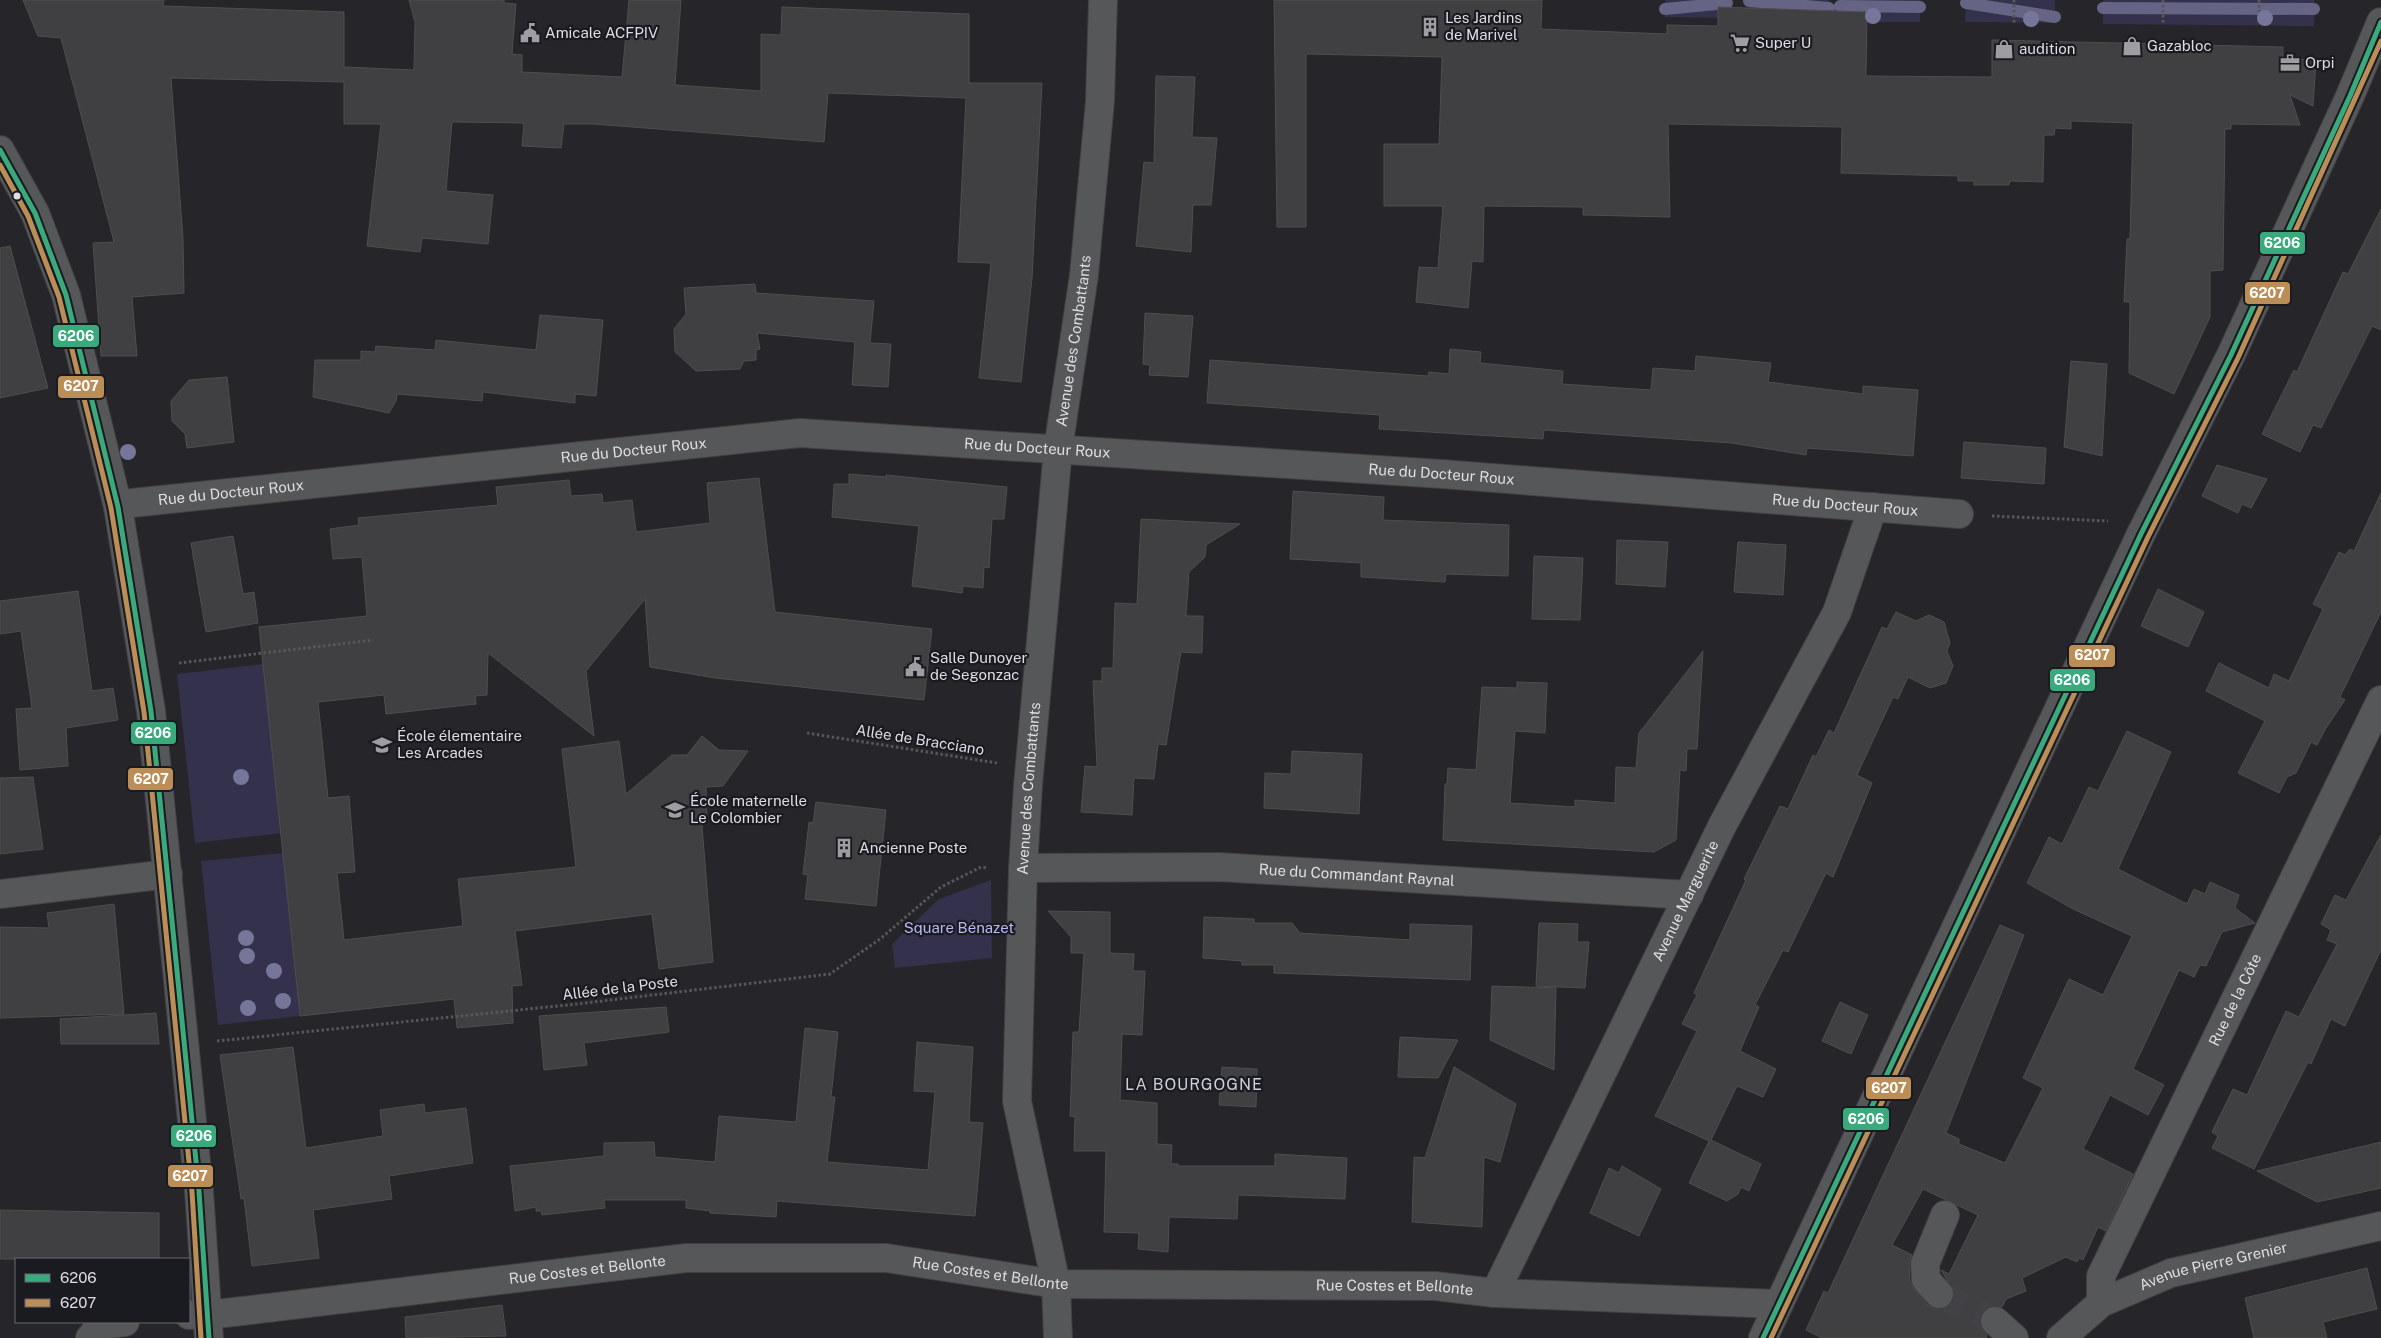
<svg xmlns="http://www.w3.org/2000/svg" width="2381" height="1338" viewBox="0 0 2381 1338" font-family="'Public Sans',sans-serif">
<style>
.green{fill:#33314c}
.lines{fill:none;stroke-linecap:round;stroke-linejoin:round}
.stream{stroke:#656485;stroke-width:12}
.building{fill:#404042;stroke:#4e4e4f;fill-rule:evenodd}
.minor-tunnel{stroke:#414146;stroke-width:28;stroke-dasharray:28 14;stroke-linecap:butt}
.minor-casing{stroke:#404043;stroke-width:30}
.path{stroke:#575759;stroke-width:3;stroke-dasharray:2.5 2.5;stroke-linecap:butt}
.minor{stroke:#565758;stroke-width:28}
.bus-1-casing{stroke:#1a1a21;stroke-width:9}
.bus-2-casing{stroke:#1a1a21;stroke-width:9}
.bus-1{stroke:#3aaa7d;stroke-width:5}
.bus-2{stroke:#bb8d57;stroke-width:5}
.tree{fill:#76769a}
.bus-dot{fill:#dddde2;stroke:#1a1a21;stroke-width:2}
.labels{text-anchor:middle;stroke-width:4.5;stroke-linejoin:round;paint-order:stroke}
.poi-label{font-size:15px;fill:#dddde2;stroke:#1a1a21;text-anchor:start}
.street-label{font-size:15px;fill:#dddde2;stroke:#1a1a21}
.park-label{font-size:15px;fill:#b9b8f5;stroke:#1a1a21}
.neighbourhood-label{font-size:16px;letter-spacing:1px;fill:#ceced8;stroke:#1a1a21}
.line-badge{stroke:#1a1a21;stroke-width:2}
.badge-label{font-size:14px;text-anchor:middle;font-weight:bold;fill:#fff}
</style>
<rect width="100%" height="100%" fill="#25252a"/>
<!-- green -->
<g class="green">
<path d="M1665,0h62v18l-62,-1z"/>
<path d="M1750,0h79l-1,20 -79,-2z"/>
<rect x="1840" y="0" width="80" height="22"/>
<path d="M1966,0h89v23l-90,-1z"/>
<path d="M2103,0h211v26l-211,-2z"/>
<path d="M263,664l19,169 -87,10 -18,-169z"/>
<path d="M283,853l17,163 -82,9 -17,-164z"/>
<path d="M991,880l1,78 -97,10 -3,-24 47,-45z"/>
</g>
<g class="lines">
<!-- stream -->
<g class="stream">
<path d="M1749,1l80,7"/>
<path d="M1966,3l89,14"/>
<path d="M1840,6l80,1"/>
<path d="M2103,8l211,1"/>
<path d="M1665,9l62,-6"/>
</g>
</g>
<!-- building -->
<g class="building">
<path d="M23,0h141l-1,6 181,6v55l70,3 1,-48 -6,-22h95v3l12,1 -4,50 10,1v17l100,5 7,-77h52l-6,85 86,6v-57l20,1 1,-28 187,7v69h73l-10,195 -11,104 -42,-4 12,-115 -33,-1 8,-164 -138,-5 -4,49 -231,-18h-29l-3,24 -39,-2 2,-23 -72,-1 -6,69 47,4 -5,49 -66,-6 -2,14 -53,-6 14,-122h-37v-42l-173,-4 12,160 1,55 -52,4 5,59h-36l-8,-113 21,-1 -53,-204 -23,-2z"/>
<path d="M1274,0h268l-1,29 126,5v-9l51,1v-19l149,5 -1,64 126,1v-37l291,7v11l33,2 -3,46 -23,-11 10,30 -69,-1v5h-6l-2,141 -13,1v46l-36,77 -45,-21 1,-71h-6l3,-63h3l3,-116 -62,-2v8l-16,-1 -1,7h-10l-1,47 -33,-1 -1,4h-35v-4h-16v-5l-117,-3 1,-46 -174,-3 2,93 -87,-2v-8l-99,-1 -1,56 -11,-1 -4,47 -52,-6 3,-35 19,1 5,-62h-59v-62h55l3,-87 -136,-3v173h-29z"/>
<path d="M1156,76l39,1 -3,60 25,1 -6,67h-18l-2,47 -55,-6 8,-84 10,1z"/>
<path d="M2381,209v121l-9,-4 -51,102 -8,-3 -13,27 -38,-18 32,-64 3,2 46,-100 5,2z"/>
<path d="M10,246l38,142 -48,10v-150z"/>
<path d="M755,284l1,9 118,8 -4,42 21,1 -3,43 -36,-2 3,-43 -98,-9 3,16 -4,1v10l-12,1 -4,8 -44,2 -21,-19 -1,-23 12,-15 -2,-26z"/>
<path d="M1145,313l48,3 -5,61 -39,-2 1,-10 -7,-1z"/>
<path d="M540,315l63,5 -7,76 -21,-2v9l-92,-11 -1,9 -85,-7 -1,7 -7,12 -76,-16 2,-37h46v-9l14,1 1,-6 59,4 1,-10 100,10z"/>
<path d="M1450,349l31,3 -1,11 83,8 -1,13 89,6 2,-22 42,3 1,-15 75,7 -3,19 95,12v-8l55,4 -5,66 -106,-8 -1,7 -74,-12 -188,-13 -1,9 -164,-10 1,-14 -173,-12 3,-43 218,16 1,-4 20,2z"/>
<path d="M2071,361l36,3 -5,92 -38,-9z"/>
<path d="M227,377l7,65 -47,6 -2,-14 -13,-13 -1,-20 18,-21z"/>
<path d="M1964,442l82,6 -2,36 -83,-6z"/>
<path d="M2217,465l50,14 -16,29 -9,-4 -4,9 -36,-17z"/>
<path d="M849,474l37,3v-2l121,12 -3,32h-12l-3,49 -5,-1 -1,21 -20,-2 -1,7 -50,-7 7,-60 -87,-9 2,-33h15z"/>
<path d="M759,478l16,134 157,17 -8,71 -209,-22 -65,-11 -5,-68 -59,72 8,65 -106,-83 -1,42 -12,1 1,8 -90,10 -2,-19 -66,7 10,96 21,-2 6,76 -18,1 7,67 119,-14 -5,-47 118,-12 -14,-118 57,-8 7,53 46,-39h15l15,-19 17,14 29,1 -25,35 -17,1 1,32 -5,7 11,136 -54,7 -7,-55 -137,17 7,54 -10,1 1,37 -56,5 -3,-29 -154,17 -41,-389 108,-11 -5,-59 -29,2 -3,-30 29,-4 -1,-7 140,-13 -2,-18 73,-7 2,16 31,-2 1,9 29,-3 4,32 74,-9 -3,-40z"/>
<path d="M1293,491l91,6 -1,23 126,5 -1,51 -62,-2 -1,8 -84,-5v-14l-71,-4z"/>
<path d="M2381,493v119l-41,85 5,3 -19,28 -9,17 -6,-3 -15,31 -9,4 -8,16 -41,-20 27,-52 -59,-30 13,-28 50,25 5,-14 15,7 34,-72 -10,-5 26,-52 6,3 5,-6 4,2z"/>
<path d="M1141,519l99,5 -34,21 -1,12 -16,15 -3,44h17l-1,37 -21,-1 -15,93 -8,-1 -4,35 -20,-1 -2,37 -51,-3 4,-46 12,1 -4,-86h9v-13h11l2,-65 22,1z"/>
<path d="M233,536l10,58 11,-2 4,31 -52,9 -15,-89z"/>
<path d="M1617,540l51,2 -3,45 -49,-3z"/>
<path d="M1738,542l48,3 -3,50 -49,-3z"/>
<path d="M1534,556l49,2 -3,62 -48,-1z"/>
<path d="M2158,589l46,23 -16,35 -47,-21z"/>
<path d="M78,591l14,100 21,-3 5,32 -52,8 2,38 -48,4 -4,-61 16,-1 -11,-77 -21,3v-33z"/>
<path d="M1896,612l20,9 13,-6 15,7 6,21 -3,8 6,15 -7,17 -16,5 -22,-11 -10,22 -5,-2 -36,78 15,8 -39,94 -7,-4 -38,79 -5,-2 -28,55 4,2 -19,44 36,18 -13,28 -26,-11 -26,54 50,24 -12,27 -8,-4 -3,7 -11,7 -38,-18 20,-42 -54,-25 42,-85 -15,-7 15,-29 -3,-2 52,-113 -2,-1 36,-73 8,3 25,-54 3,2 13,-27 5,3 48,-106 5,2z"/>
<path d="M1703,651l-6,98h-10l-1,22 -6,-1 -4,70 -22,12 -211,-12 2,-56h2l1,-16 28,2 6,-83 35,1v-6l30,1 -2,50 -30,-2 -5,72 65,4v-7l40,3 1,-36 20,1 3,-35z"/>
<path d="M2127,731l44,21 -53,117 69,35 7,-15 11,5 5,-12 29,13 -4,13 20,15 -33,9 -16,34 -6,-1 -6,12 -15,-7 -46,99 31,16 -16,30 -38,-20 -27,54 50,25 -27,57 -8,-4 -15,33 -4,-2 -2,4 -11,-5 -44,21 4,13 -20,8 -4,8 -11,-1 -7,4 -4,7v8l7,10 -1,3h-164l-16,-8 18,-39 4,2 172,-368 24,10 -78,198 13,6v5l46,19 38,-75 -20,-10 46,-99 34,16 29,-59 -59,-27 -46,-26 22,-46 13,7 27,-57 9,4zM1923,1189l55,26 -29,59 -8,-4 13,21v8l-4,6 -8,4h-8l-6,-4 -13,-14 -5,-10 -1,-16 3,-10 -20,-10z"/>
<path d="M1292,751l70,3 -3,60 -95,-6 1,-35 26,1z"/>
<path d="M33,777l10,72 -43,5v-76z"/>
<path d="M816,802l70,8 -10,96 -71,-7 3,-24 -5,-1 6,-52 4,1z"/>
<path d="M2381,835v115l-36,76 -14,-7 -20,45 -3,-2 -54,107 -42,-21 6,-12 -6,-4 21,-43 14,6 39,-84 13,6 38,-73 -10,-4 4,-10 -10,-6 14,-29 11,5z"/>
<path d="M114,904l10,110 -124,4v-91l49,1 -2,-15z"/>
<path d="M1048,911l62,1v41l24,1 -1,17h12l-3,64 -20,-1 -2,66 37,3v41l15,1 -1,19h7v2h97v-12l72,4 -2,41 -107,-4 -1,24 -68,-2 -1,35 -30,-3 1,-16 -35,-1 2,-81h-32l1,-34 -5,-1 3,-84h6l5,-79h-13v-16z"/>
<path d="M1204,917l50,2v4h38l8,10 110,7v-16l62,2 -2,54 -196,-7v-8h-32v-4l-39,-3z"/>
<path d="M1539,923l39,1 -1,18h12l-4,46 -49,-2z"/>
<path d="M1492,986l64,2 -2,82 -64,-30z"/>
<path d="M1840,1002l28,13 -17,39 -29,-13z"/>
<path d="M666,1007l3,25 -85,11 3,22 -43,5 -5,-54z"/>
<path d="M156,1013l3,31h-98l-1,-25z"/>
<path d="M805,1028l33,4 -7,65h4l-8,65 101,8 7,-78 -21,-1 3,-49 56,5 -4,75 14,1 -8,93 -198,-15 -1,16 -66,-4v-2l-24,-3v-8h-82l1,8 -63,7 -1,-4h-5v-4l-21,4 -5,-45 94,-10v-13l50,-1 1,15 60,5 4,-46 77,6z"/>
<path d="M1400,1037l58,3 -20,38 -40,-1z"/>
<path d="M293,1047l13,101 77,-12 -3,-26 44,-6 1,9 41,-5 7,55 -84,13 3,23 -79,11 6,48 -67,8 -8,-68 -3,1 -21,-144z"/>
<path d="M1222,1067l35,2 -1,38 -37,-2z"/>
<path d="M1454,1067l62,37 -16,58 -16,-5 -2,70 -70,-5 2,-65 11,1z"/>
<path d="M2381,1142v46l-64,14 -60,-31z"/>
<path d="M1622,1166l39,23 -22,47 -49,-23 19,-45 10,5z"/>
<path d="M0,1210l159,3v46h-159z"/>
<path d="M2367,1268l10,41 -54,13 4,16h-73l-9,-40z"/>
<path d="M502,1305l4,31 -100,2 -1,-21z"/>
</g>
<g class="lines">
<!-- minor-tunnel -->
<path class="minor-tunnel" d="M1939,1294l56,27"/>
<defs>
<g id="minor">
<path d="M0,150l35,63 31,82 52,212 33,204 48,480 10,147"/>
<path id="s1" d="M118,507l14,-4 668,-70 642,41 517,40"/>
<path id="s2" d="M1023,868l196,-1 470,28"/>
<path d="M0,894l168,-20"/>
<path id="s3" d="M1495,1293l227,-467 115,-214 36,-105"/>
<path d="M1939,1294l-13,-14 -1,-16 20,-49"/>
<path id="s4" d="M2101,1303v-27l280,-576"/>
<path id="s5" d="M189,1315l36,-2 461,-55h200l170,26 379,2 60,7 283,11"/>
<path d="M1995,1321l19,17"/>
<path d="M90,1338l11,-13 24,-3"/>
<path id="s6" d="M1058,1338l-2,-54 -39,-183 6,-233 5,-82 30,-337 26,-174 16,-174 3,-101"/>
<path d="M1763,1338l378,-804 90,-179 119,-259 31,-74"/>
<path id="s7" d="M2061,1338l40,-35 70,-30 210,-47"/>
</g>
</defs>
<!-- minor casing -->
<use href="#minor" class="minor-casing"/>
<!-- path -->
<g class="path">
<path d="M2014,0v23"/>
<path d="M2163,0v24"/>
<path d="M2259,0v25"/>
<path d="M1992,516l116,5"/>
<path d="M179,663l194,-23"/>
<path d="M807,733l190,30"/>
<path d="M217,1041l351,-36 262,-31 50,-35 61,-52 40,-20 7,1"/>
</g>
<!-- minor -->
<use href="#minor" class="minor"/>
<defs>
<g id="bus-1">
<path d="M0,150l35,63 31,82 52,212 33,204 48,480 10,147"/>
<path d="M1763,1338l378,-804 90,-179 119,-259 31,-74"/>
</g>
<g id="bus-2">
<path d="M0,165l28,51 31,81 52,211 33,204 48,480 9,146"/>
<path d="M1771,1338l377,-801 90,-179 143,-317"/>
</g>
</defs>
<!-- bus-1 casing -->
<use href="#bus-1" class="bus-1-casing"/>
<!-- bus-2 casing -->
<use href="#bus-2" class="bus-2-casing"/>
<!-- bus-1 -->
<use href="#bus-1" class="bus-1"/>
<!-- bus-2 -->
<use href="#bus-2" class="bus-2"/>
</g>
<!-- trees -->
<g class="tree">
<circle cx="1873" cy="16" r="8"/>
<circle cx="2265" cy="18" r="8"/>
<circle cx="2031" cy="19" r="8"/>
<circle cx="128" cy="452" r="8"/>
<circle cx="241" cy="777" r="8"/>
<circle cx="246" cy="938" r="8"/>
<circle cx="247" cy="956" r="8"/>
<circle cx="274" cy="971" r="8"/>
<circle cx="283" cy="1001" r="8"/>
<circle cx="248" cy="1008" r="8"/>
</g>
<!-- icons -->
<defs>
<symbol id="building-bare" viewBox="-9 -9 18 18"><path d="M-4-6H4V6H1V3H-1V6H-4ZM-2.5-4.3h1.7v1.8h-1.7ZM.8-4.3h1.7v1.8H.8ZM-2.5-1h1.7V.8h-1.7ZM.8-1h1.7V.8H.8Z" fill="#9d9da2" stroke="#1a1a21" stroke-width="2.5" paint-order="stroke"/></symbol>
<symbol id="civic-bare" viewBox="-9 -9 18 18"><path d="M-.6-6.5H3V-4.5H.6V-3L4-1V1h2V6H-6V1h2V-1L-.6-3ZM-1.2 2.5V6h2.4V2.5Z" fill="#9d9da2" stroke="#1a1a21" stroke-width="2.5" paint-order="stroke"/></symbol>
<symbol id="supermarket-bare" viewBox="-9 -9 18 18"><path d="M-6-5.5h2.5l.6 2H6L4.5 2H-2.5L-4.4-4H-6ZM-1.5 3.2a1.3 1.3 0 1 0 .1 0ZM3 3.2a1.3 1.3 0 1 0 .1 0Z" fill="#9d9da2" stroke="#1a1a21" stroke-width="2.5" paint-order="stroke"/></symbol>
<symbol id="shop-bare" viewBox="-9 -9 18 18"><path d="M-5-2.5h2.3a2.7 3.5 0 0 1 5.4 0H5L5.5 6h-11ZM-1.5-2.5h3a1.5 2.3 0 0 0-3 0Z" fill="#9d9da2" stroke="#1a1a21" stroke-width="2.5" paint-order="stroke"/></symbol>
<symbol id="office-bare" viewBox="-9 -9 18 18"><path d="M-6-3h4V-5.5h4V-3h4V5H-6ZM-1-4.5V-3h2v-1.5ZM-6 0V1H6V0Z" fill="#9d9da2" stroke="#1a1a21" stroke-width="2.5" paint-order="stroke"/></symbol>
<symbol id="school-bare" viewBox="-9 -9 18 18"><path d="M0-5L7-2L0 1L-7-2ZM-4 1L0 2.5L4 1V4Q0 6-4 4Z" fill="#9d9da2" stroke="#1a1a21" stroke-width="2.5" paint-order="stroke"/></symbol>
</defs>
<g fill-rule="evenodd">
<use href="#building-bare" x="1416" y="13" width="28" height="28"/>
<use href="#civic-bare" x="516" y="19" width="28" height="28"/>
<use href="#supermarket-bare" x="1726" y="29" width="28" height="28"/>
<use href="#shop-bare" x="2118" y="32" width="28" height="28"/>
<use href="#shop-bare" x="1990" y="35" width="28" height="28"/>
<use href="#office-bare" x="2276" y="49" width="28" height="28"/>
<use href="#civic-bare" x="901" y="653" width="28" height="28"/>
<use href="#school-bare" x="368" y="731" width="28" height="28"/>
<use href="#school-bare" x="661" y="796" width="28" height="28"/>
<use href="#building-bare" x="830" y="834" width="28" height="28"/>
</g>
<!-- markers -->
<circle class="bus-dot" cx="17" cy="196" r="4.5"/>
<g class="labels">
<!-- poi labels -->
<g class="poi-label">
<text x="1445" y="23">Les Jardins<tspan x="1445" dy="17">de Marivel</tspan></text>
<text x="545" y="38">Amicale ACFPIV</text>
<text x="1755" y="48">Super U</text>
<text x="2147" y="51">Gazabloc</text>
<text x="2019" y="54">audition</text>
<text x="2305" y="68">Orpi</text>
<text x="930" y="663">Salle Dunoyer<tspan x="930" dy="17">de Segonzac</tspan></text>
<text x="397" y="741">École élementaire<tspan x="397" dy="17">Les Arcades</tspan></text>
<text x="690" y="806">École maternelle<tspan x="690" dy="17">Le Colombier</tspan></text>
<text x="859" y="853">Ancienne Poste</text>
</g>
<!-- street labels -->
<g class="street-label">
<text dy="5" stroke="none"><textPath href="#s6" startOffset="1004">Avenue des Combattants</textPath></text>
<text dy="5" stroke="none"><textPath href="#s1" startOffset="924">Rue du Docteur Roux</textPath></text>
<text dy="5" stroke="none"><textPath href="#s1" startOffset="519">Rue du Docteur Roux</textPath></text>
<text dy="5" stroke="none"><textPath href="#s1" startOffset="1329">Rue du Docteur Roux</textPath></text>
<text dy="5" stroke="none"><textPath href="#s1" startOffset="114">Rue du Docteur Roux</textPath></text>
<text dy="5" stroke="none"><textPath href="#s1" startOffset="1734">Rue du Docteur Roux</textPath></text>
<text transform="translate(920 740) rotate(9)" y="5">Allée de Bracciano</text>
<text dy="5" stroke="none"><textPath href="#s6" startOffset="554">Avenue des Combattants</textPath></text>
<text dy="5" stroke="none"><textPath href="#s2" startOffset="334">Rue du Commandant Raynal</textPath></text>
<text dy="5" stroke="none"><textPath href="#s3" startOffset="436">Avenue Marguerite</textPath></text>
<text transform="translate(620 988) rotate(-7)" y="5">Allée de la Poste</text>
<text dy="5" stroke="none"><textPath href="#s4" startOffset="334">Rue de la Côte</textPath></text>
<text dy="5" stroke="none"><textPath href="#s7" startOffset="172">Avenue Pierre Grenier</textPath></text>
<text dy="5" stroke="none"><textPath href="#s5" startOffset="401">Rue Costes et Bellonte</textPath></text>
<text dy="5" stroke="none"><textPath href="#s5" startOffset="806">Rue Costes et Bellonte</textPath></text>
<text dy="5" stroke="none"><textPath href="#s5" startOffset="1211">Rue Costes et Bellonte</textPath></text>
</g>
<!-- park labels -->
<g class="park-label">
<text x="959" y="933">Square Bénazet</text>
</g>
<!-- neighbourhood labels -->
<g class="neighbourhood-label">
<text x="1194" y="1090">LA BOURGOGNE</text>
</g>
</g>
<g class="line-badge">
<rect x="2259" y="231" width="47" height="24" rx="5" fill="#3aaa7d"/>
<rect x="2244" y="281" width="47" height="24" rx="5" fill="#bb8d57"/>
<rect x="52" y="324" width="48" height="24" rx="5" fill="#3aaa7d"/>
<rect x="57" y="375" width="48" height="24" rx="5" fill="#bb8d57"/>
<rect x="2068" y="644" width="48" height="24" rx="5" fill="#bb8d57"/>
<rect x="2049" y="668" width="47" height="24" rx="5" fill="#3aaa7d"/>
<rect x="130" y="721" width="47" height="24" rx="5" fill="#3aaa7d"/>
<rect x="127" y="767" width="47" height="24" rx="5" fill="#bb8d57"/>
<rect x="1865" y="1076" width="47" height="24" rx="5" fill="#bb8d57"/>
<rect x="1842" y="1107" width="48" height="24" rx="5" fill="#3aaa7d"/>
<rect x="170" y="1124" width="47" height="24" rx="5" fill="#3aaa7d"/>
<rect x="167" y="1164" width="47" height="24" rx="5" fill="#bb8d57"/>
</g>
<g class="badge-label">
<text x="2282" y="248">6206</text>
<text x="2267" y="298">6207</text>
<text x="76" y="341">6206</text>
<text x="81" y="391">6207</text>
<text x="2092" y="660">6207</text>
<text x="2072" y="685">6206</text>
<text x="153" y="738">6206</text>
<text x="151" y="784">6207</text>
<text x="1889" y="1093">6207</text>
<text x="1866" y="1124">6206</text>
<text x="194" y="1141">6206</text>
<text x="190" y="1181">6207</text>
</g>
<!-- legend -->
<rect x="15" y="1258" width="175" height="65" fill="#1a1a21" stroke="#68686e"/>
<rect x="25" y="1274" width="25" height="8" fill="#3aaa7d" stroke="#68686e"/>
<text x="60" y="1283" font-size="15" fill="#dddde2">6206</text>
<rect x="25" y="1299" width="25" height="8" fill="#bb8d57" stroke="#68686e"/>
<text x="60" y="1308" font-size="15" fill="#dddde2">6207</text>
</svg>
